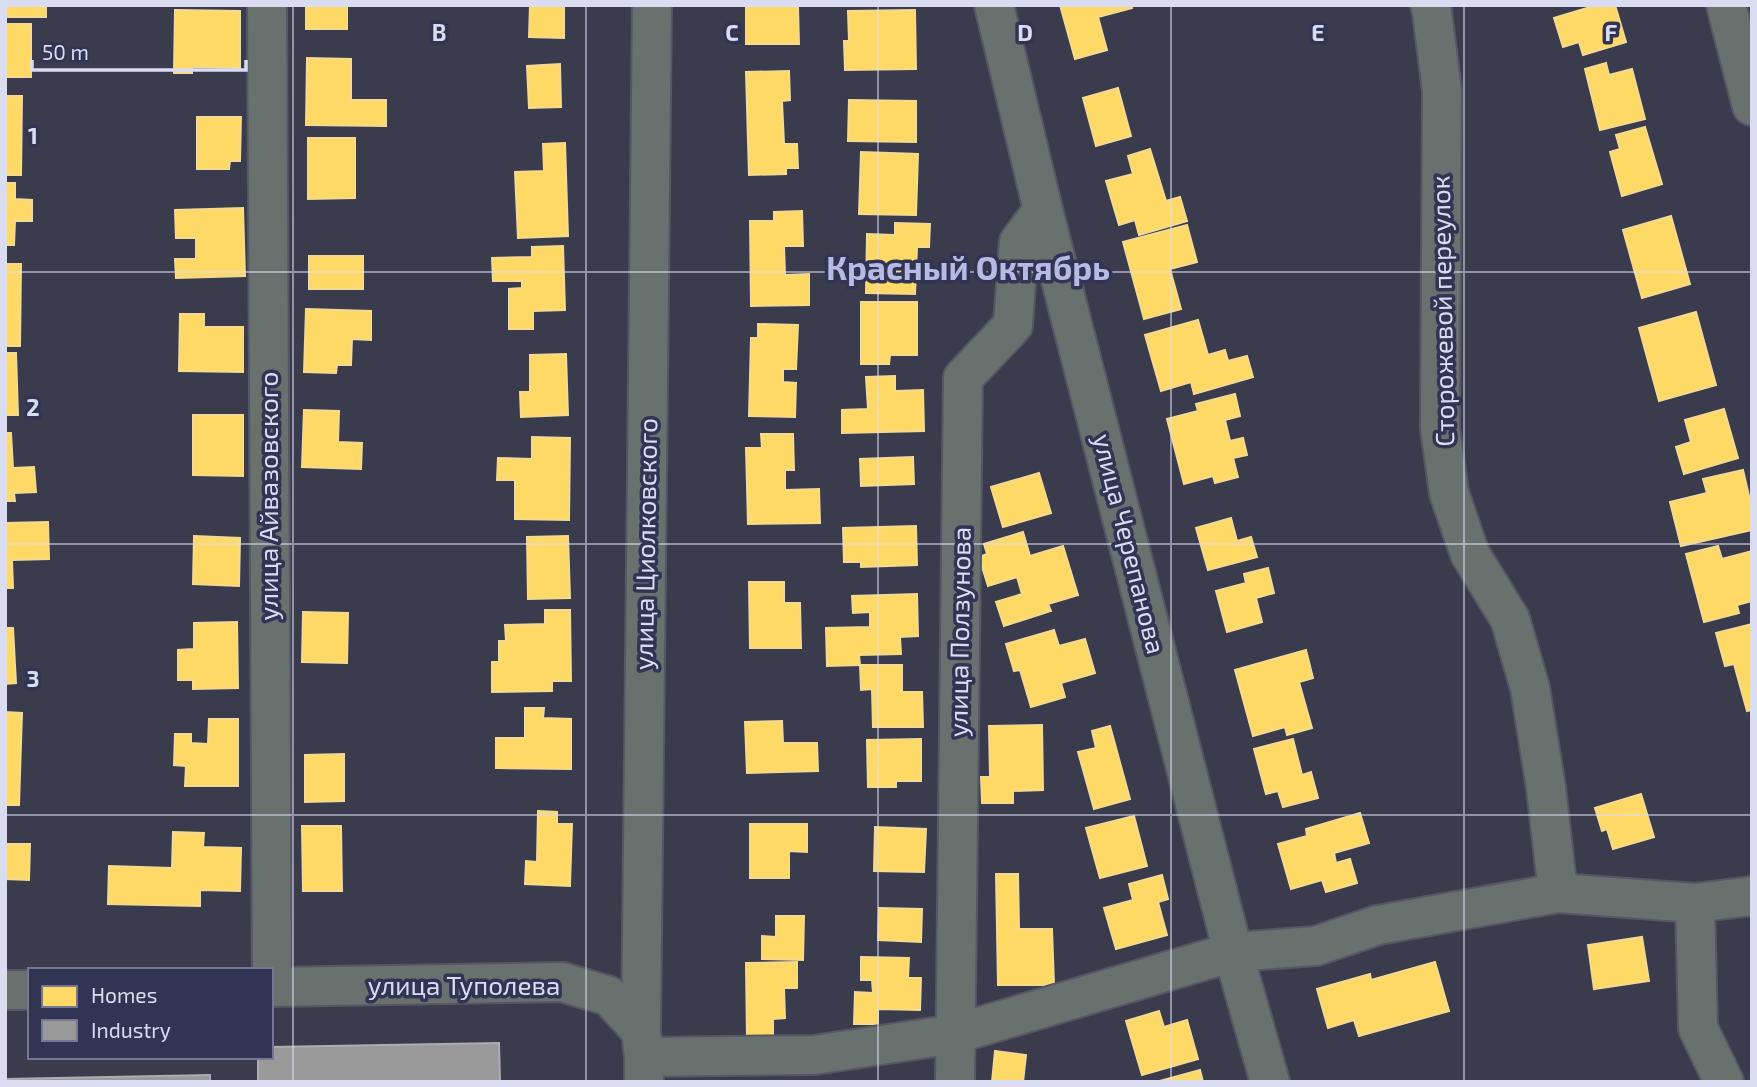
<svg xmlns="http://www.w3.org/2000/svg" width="1757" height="1087" viewBox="0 0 1757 1087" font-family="'Exo 2',sans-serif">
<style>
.homes{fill:#ffd966;stroke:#f4da90;stroke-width:2}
.industry{fill:#999;stroke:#acadb4;stroke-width:2}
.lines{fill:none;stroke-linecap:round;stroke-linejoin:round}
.minor-casing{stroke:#555765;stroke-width:42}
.minor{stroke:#68716e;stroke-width:38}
.grid{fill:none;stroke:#daddf2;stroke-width:2;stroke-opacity:0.55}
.labels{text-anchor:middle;stroke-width:7;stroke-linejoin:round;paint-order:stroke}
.street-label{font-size:26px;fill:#daddf2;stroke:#323454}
.district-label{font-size:33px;font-weight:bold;fill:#b6bbe3;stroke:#323454}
.grid-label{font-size:23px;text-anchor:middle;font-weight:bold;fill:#daddf2;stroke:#323454;stroke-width:7;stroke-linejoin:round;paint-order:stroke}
</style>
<rect width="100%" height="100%" fill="#3a3b4c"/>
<!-- homes -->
<g class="homes">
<rect x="5" y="5" width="41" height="12"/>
<rect x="306" y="5" width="41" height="24"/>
<path d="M530,5h34v33l-35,-1z"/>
<path d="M746,5l52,2 1,37h-53z"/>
<path d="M1060,5h71l1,3 -34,9 9,33 -32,9z"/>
<path d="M1597,5h18l11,37 -43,13 -4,-13 -16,5 -9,-29z"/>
<path d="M175,10l65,1v57l-48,-1v6h-18z"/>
<path d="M915,10l1,59 -71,1 -1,-29h5l-1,-30z"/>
<rect x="5" y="24" width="26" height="53"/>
<path d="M307,58l44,1v41h35v26l-80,-1z"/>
<path d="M1606,63l3,12 23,-6 13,50 -45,11 -15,-61z"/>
<path d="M560,64l1,43 -32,1 -2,-42z"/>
<path d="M789,71l1,29 -8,1 2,43h13l1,24h-12v6l-37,1 -3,-103z"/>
<path d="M1118,88l13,48 -35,10 -13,-48z"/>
<path d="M5,96h17l-1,79h-16z"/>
<path d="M849,100l67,1v41l-68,-1z"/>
<path d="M197,117h44l-1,44h-10l-1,8h-32z"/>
<path d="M1645,127l17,57 -40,12 -12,-44 10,-3 -4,-14z"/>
<path d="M308,138h47v60l-47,1z"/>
<path d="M565,143l3,93 -50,2 -3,-66 29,-1 -1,-27z"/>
<path d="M1150,149l16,52 14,-4 7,24 -48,14 -4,-15 -16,5 -13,-44 27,-7 -5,-18z"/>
<path d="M861,152l57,2 -2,61 -57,-1z"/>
<path d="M5,183h10v16l17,1v21h-17l-1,24h-9z"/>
<path d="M243,208l2,68 -69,2 -1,-19h21v-21h-20l-1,-28z"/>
<path d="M802,211l1,35h-19l1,29 24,-1v31l-58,1 -1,-85h24v-9z"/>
<path d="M1671,216l19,68 -48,14 -19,-68z"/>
<path d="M895,223l35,1 -1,23h-12l-2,47 -49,-1 1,-59 28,1z"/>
<path d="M1187,225l10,37 -27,7 11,40 -37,10 -21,-77z"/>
<path d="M563,246l2,64 -32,1v18h-24v-40l13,-1v-7h-29l-1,-23 40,-1v-10z"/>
<rect x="309" y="256" width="54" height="33"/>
<path d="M5,264h16l-1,82h-15z"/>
<path d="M861,302h56v53h-27l-1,9h-28z"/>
<path d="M306,309l65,2v29l-19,-1 -1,26h-14l-1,8 -32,-1z"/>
<path d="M1696,312l20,73 -57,16 -20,-73z"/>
<path d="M180,314h24v13h39v45l-64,-1z"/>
<path d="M1198,320l10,35 17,-5 3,11 19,-5 6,21 -59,17 -3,-12 -30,9 -16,-56z"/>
<path d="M758,324l40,1 -2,44h-13v13l13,1 -1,34 -46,-1 2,-78h7z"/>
<path d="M5,353h11l2,62h-13z"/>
<path d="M566,354l2,61 -47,2 -1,-25h10v-37z"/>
<path d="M895,376v15l28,-1 1,41 -82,2v-23l26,-1 -2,-32z"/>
<path d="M1235,394l5,22 -15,4 5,21 13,-3 4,17 -14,3 5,19 -23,6 -2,-7 -29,8 -17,-65 31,-8 -2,-7z"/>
<path d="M1724,409l14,49 -54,16 -8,-27 15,-5 -6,-22z"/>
<path d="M304,410l35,1 -1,31 24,1 -1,26 -59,-2z"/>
<path d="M193,415h50v61l-50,-1z"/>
<path d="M5,433h6l2,35 21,-1 2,25 -22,1 1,8h-10z"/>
<path d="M761,434h32l1,36h-9v20l34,-1 1,34 -72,1 -2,-76h16z"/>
<path d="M532,437l38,1 -1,82 -54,-1v-39h-18l1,-22 34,1z"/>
<path d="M913,457l1,27 -53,2 -1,-27z"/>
<path d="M1743,470l9,39v21l-71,16 -11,-44 37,-9 -4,-14z"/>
<path d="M1039,473l12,40 -48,14 -12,-40z"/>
<path d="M1231,518l6,23 14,-4 6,20 -49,13 -12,-42z"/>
<path d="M48,522l1,37 -37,1 1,28h-8v-65z"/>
<path d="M916,526l1,39 -56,2v-5h-17l-1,-34z"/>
<path d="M1023,532l7,24 33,-10 15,49 -30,9 3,7 -47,15 -8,-24 26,-8 -5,-17 -29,9 -9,-29 8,-3 -3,-10z"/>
<path d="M194,536l46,2 -1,48 -46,-2z"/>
<path d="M568,536l2,62 -42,1 -1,-62z"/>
<path d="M1718,546l4,13 30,-8v50l-15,4 2,8 -35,9 -18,-68z"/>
<path d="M1268,568l6,25 -18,5 6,24 -35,10 -11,-41 30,-8 -2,-9z"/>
<path d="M749,582h35v21h16l1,45h-51z"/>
<path d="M917,594l1,42 -18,1 1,17 -42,1 1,10 -33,1 -1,-38 44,-1v-15l-17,1 -1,-17z"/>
<path d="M545,610h25l1,71h-19v10l-60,1v-30h7v-21h7l-1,-16 40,-1z"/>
<path d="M303,612l45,1 -1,50 -45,-1z"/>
<path d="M237,622l1,66 -45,1v-9h-15v-30l16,-1v-26z"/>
<path d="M1752,624v86l-5,1 -13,-47 -9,2 -9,-33z"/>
<path d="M5,628h8l3,55 -11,1z"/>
<path d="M1054,630l5,16 26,-7 10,34 -34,10 4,14 -34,10 -11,-37 -6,1 -8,-27z"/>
<path d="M1306,650l7,28 -14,4 13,46 -25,7 -2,-8 -32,9 -18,-66z"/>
<path d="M860,665h42v27h20l1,35h-50l-1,-38 -11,1z"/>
<path d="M525,708h19l-1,10 28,1v50l-75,-1v-30h29z"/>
<path d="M5,712l17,1 -3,92h-14z"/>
<path d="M209,719h29v67h-53l1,-20 -12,-1 1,-31h16v9l17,1z"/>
<path d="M782,721l1,22h34l1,28 -71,2 -2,-51z"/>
<path d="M1042,725l1,65 -30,1v12h-31l-1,-26h9l-1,-51z"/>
<path d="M1110,726l20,73 -36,10 -16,-57 18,-4 -4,-17z"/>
<path d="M921,739v42h-25v6h-28l-1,-47z"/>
<path d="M1293,739l9,36 9,-3 7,26 -35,9 -5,-16 -12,3 -12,-45z"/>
<path d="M344,754v47l-39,1v-47z"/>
<path d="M1641,794l13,43 -41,12 -6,-20 -5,2 -7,-23z"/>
<path d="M538,811l19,1v12h15l-2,62 -45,-2 1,-23 11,1z"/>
<path d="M1360,813l9,30 -35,10 2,10 14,-4 7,24 -31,9 -4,-12 -31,9 -13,-45 29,-8 -1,-7z"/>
<path d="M1134,816l13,50 -47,12 -14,-50z"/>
<path d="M750,824h57v28l-18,-1v27h-39z"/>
<path d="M302,826h39l1,65h-39z"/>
<path d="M875,827l51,2 -2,43 -50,-1z"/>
<path d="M173,832l31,1 -1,14 38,1 -1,43 -40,-1v16l-92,-2 1,-38 63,2z"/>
<path d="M5,844h25l-1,36 -24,-1z"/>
<path d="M996,874h22l1,55h33l2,56h-56z"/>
<path d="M1162,875l6,24 -10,3 9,33 -51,14 -12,-41 29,-8 -4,-16z"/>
<path d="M879,908l43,1 -1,33 -43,-2z"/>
<path d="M776,916h28l-1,44 -41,-1v-23l14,1z"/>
<path d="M1642,937l7,44 -55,8 -6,-44z"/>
<path d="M861,957l48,1 -1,20h13l-1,32 -42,-1v15h-24l1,-32 18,1 -1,-13h-11z"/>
<path d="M797,962v26h-13l1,30 -12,1v19l-26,1 -1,-76z"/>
<path d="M1435,962l14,49 -90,25 -5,-16 -26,8 -11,-39 53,-15 1,6z"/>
<path d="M1159,1011l5,16 23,-7 11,39 -56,16 -16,-54z"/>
<path d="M995,1051l31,4 -3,27h-31z"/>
<path d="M1200,1070l3,12h-47z"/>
</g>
<!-- industry -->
<g class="industry">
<path d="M499,1043l1,39h-242v-25h13v-10z"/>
<path d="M210,1075v7h-205v-3z"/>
</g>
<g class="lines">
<defs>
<g id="minor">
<path d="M267,5l5,982"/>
<path d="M994,5l49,205 190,742 37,130"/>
<path d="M1430,5l2,7 10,79 -2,337 9,65 21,61 40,65 20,69 16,100 12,105"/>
<path d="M1726,5l26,101"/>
<path d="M1695,903l3,125 26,54"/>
<path d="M271,987l291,-5 47,14 32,35"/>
<path d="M5,990h25"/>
<path d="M644,1057l170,-2 141,-21 278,-82 83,-6 62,-21 180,-32 137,10 57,-7"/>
<path d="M644,1081v-24l-3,-26 11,-1026"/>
<path d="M955,1082l8,-704 50,-53 6,-83 24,-32"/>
</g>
</defs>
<!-- minor casing -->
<use href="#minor" class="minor-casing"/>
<!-- minor -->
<use href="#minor" class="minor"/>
</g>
<!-- grid -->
<path class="grid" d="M293,5v1077M586,5v1077M878,5v1077M1171,5v1077M1464,5v1077M5,272h1747M5,544h1747M5,815h1747"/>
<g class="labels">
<!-- street labels -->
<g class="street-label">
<text transform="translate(1443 311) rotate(-91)" y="9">Сторожевой переулок</text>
<text transform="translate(269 496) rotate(-90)" y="9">улица Айвазовского</text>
<text transform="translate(646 544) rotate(-89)" y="9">улица Циолковского</text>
<text transform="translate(1129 544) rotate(76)" y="9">улица Черепанова</text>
<text transform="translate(960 632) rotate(-89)" y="9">улица Ползунова</text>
<text x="464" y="995">улица Туполева</text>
</g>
<!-- district labels -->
<g class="district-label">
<text x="968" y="280">Красный Октябрь</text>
</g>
</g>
<g class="grid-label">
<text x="439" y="41">B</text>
<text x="732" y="41">C</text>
<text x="1025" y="41">D</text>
<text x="1318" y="41">E</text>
<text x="1611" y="41">F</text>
<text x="33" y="144">1</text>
<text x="33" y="416">2</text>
<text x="33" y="687">3</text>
</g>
<!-- border -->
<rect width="1757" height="1087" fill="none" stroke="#daddf2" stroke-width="14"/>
<!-- legend -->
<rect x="28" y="968" width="245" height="91" fill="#323454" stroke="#757893" stroke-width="2"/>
<rect x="42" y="986" width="35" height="21" fill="#ffd966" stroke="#757893" stroke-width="2"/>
<text x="91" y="1003" font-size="21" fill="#daddf2">Homes</text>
<rect x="42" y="1020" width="35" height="21" fill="#999999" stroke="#757893" stroke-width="2"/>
<text x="91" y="1038" font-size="21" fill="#daddf2">Industry</text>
<!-- scale -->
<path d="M32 60v10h214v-10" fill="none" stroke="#daddf2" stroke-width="3.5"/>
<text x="42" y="60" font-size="21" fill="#daddf2" stroke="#323454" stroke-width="5" paint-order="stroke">50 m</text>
</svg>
